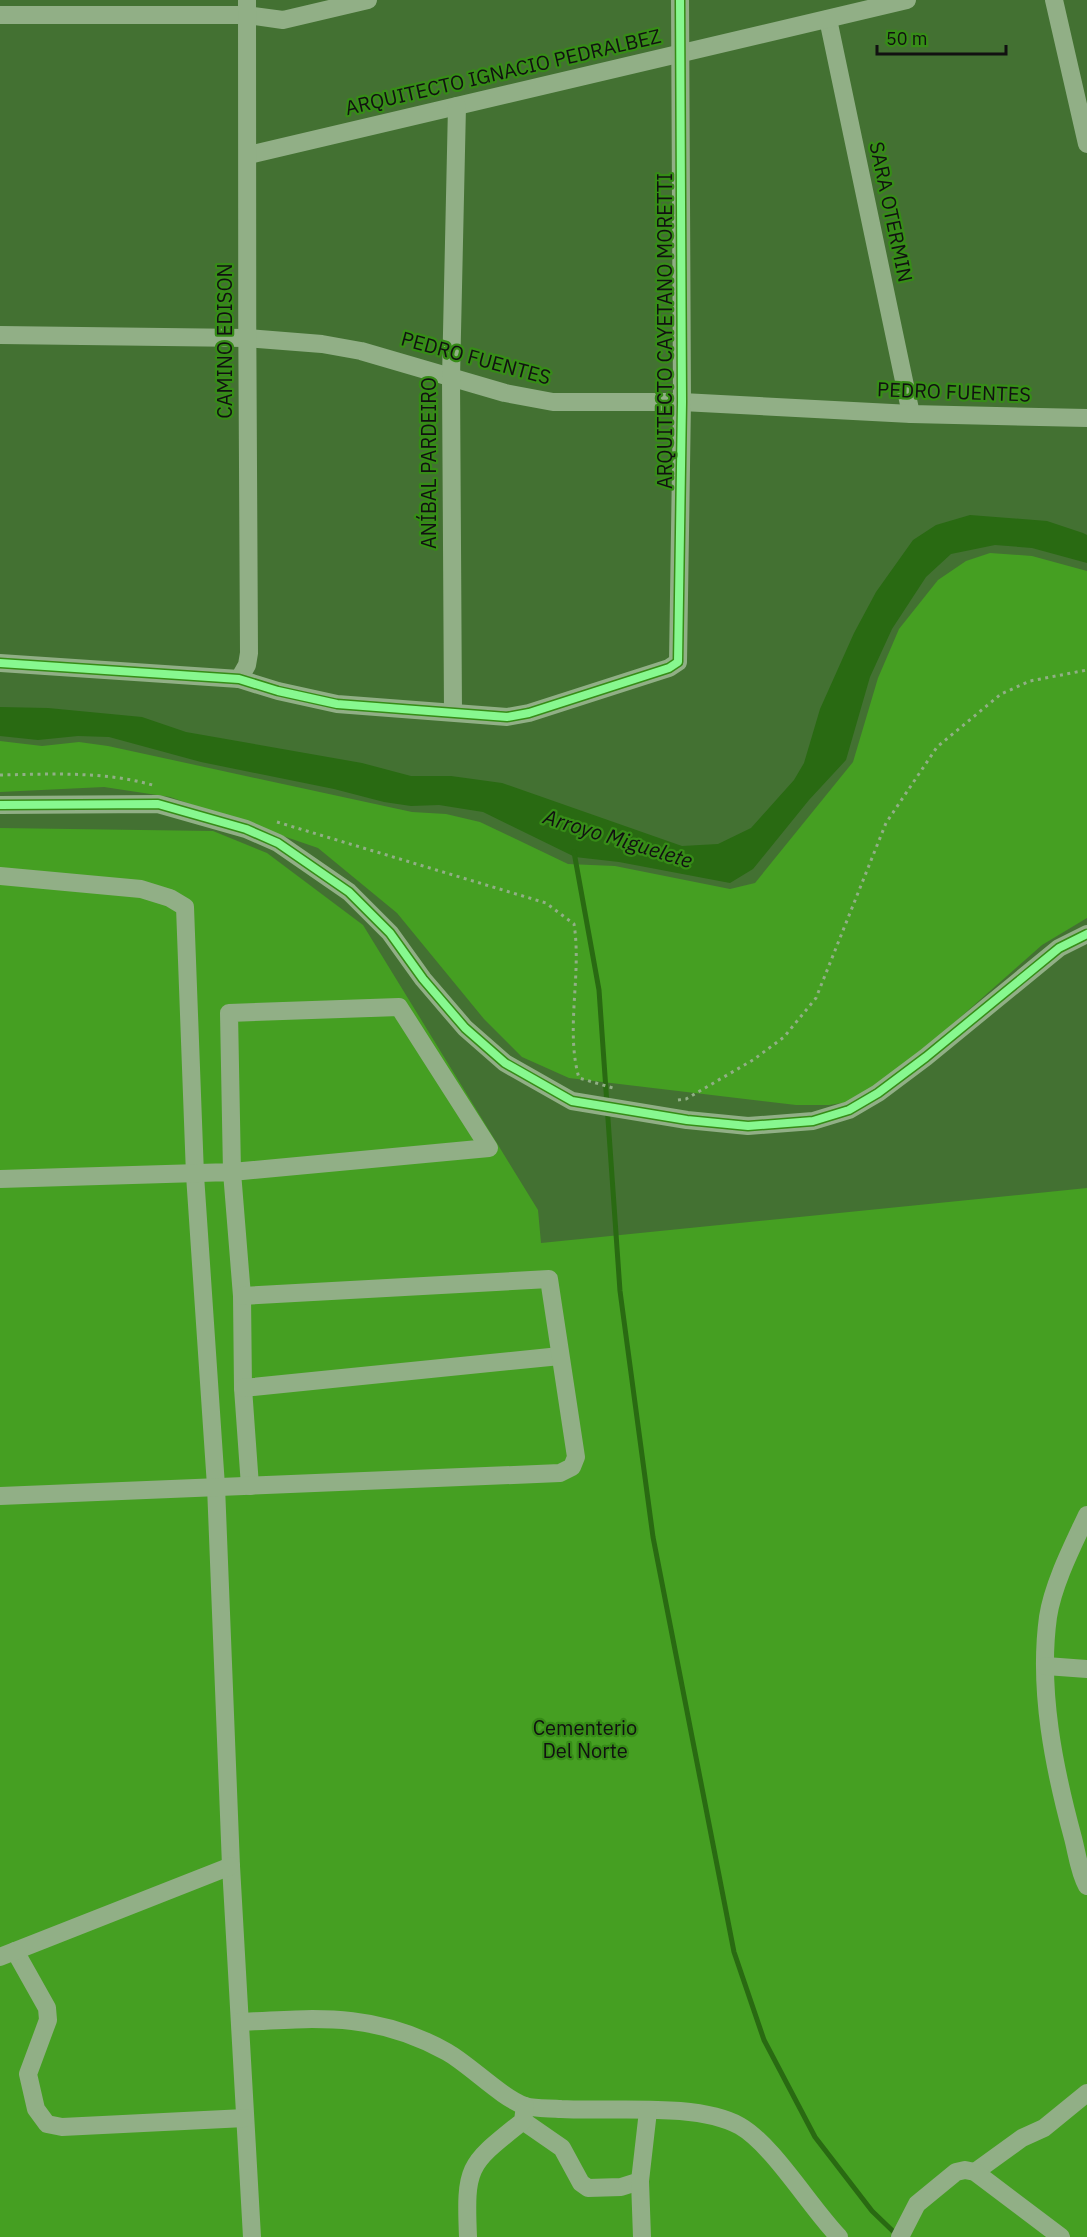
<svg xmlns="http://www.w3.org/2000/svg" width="1087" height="2237" viewBox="0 0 1087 2237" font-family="'IBM Plex Sans',sans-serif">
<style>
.green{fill:#459f22}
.water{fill:#296a12}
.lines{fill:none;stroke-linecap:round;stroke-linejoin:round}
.stream{stroke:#296a12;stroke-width:5}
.path{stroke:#91af86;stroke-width:3;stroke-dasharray:3 4.5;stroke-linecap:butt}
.minor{stroke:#91af86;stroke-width:18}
.cycleway-casing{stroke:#368c17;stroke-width:11}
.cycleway{stroke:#87f88f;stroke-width:8}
.labels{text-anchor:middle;stroke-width:4.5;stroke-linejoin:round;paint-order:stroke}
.street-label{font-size:20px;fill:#111;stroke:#368c17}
.park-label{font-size:20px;fill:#111;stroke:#368c17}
.water-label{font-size:21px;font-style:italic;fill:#111;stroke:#368c17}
</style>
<rect width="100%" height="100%" fill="#437132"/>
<!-- green -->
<g class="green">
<path d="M990,553l42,3 55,15v347l-45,27 -174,154 -39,6h-33l-227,-27 -47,-21 -38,-38 -87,-106 -79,-65 -148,-51 -66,-10 -104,5v-51l42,5 37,-4 29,4 304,66 34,2 34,8 88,42 47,2 115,23 25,-6 98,-121 25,-84 21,-49 39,-49 28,-19z"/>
<path d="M0,828l213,3 54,22 96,72 175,285 3,33 546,-55v1049h-1087z"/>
</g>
<!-- water -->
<path class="water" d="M970,515l77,6 36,12 4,2v28l-55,-15 -37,-3 -44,9 -25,23 -34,52 -22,48 -24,83 -37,40 -56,69 -23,14 -111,-21 -44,-5 -92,-45 -44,-7 -28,1 -27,-4 -50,-13 -133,-27 -92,-25 -31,-1 -40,4 -38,-4v-29l48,1 94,9 44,15 176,31 49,13h40l51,7 180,63 36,-2 33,-16 43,-48 10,-17 16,-54 34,-76 22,-41 37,-52 23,-15z"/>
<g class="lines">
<!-- stream -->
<path class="stream" d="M574,852l25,138 21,301 33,246 81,415 30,88 51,97 57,74 26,25"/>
<!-- path -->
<g class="path">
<path d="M0,775c52,-1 106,-4 156,11"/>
<path d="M277,822l269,81 28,21c8,51 -9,105 5,154l34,10"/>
<path d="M678,1100l8,-1 67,-39 31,-23 32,-39 70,-175 51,-76 64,-53 29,-13 57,-11"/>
</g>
<!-- minor -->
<g class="minor">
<path d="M1054,0l33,144"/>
<path d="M0,15h247l36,5 85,-20"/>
<path d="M828,19l83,395"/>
<path d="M249,155l658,-155"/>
<path d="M0,335l246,3 76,6 39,7 144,42 48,9h129l229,12 176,4"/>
<path d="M0,663l239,16 39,12 59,13 170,13 22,-4 140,-45 9,-6 4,-260 -2,-402"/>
<path d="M239,679l8,-14 2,-12c-2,-218 -2,-435 -2,-653"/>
<path d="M453,712l-2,-334 6,-272"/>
<path d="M0,805l158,-1 88,25 32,14 71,49 41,41 33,46 42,49 40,35 67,38 115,19 61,6 65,-5 36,-11 29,-17 48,-36 133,-109 28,-14"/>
<path d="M0,876l141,13 29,9 15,9 10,268 21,311 15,380 21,371"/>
<path d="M0,1179l232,-7 257,-24 -90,-141 -170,6 3,159 10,124 1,92 7,98"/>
<path d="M243,1388l317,-32"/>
<path d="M0,1496l560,-23 12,-6 4,-10 -27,-178 -307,17"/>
<path d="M1087,1515c-14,30 -34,69 -39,102 -10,73 6,151 25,221 4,15 6,34 14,48"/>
<path d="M1046,1666l41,3"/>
<path d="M15,1951l32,57 1,12 -20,54 8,35 11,15 15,3 183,-9"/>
<path d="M0,1957l231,-91"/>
<path d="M240,2022c78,-4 136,-10 207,30 23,13 55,46 78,54 10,3 25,2 36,3 51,3 136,-7 179,17 33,19 70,81 99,111"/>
<path d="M523,2121l39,27 19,35 7,5 33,-1 19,-6"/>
<path d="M975,2172l47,-34 22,-10 43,-35"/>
<path d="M468,2237c-3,-72 0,-72 55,-116l2,-15"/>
<path d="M642,2237l-2,-56 8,-70"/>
<path d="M900,2237l17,-33 39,-32 9,-2 10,2 86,65"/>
</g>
<defs>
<g id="cycleway">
<path d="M0,663l239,16 39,12 59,13 170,13 22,-4 140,-45 9,-6 4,-260 -2,-402"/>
<path d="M0,805l158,-1 88,25 32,14 71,49 41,41 33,46 42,49 40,35 67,38 115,19 61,6 65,-5 36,-11 29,-17 48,-36 133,-109 28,-14"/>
</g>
</defs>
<!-- cycleway casing -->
<use href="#cycleway" class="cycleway-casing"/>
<!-- cycleway -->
<use href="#cycleway" class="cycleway"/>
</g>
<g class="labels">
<!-- street labels -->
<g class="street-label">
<text transform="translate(503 72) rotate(-13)" y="7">ARQUITECTO IGNACIO PEDRALBEZ</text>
<text transform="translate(891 212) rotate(78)" y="7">SARA OTERMIN</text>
<text transform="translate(665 331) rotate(-90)" y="7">ARQUITECTO CAYETANO MORETTI</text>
<text transform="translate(225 341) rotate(-90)" y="7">CAMINO EDISON</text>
<text transform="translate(476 358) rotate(15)" y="7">PEDRO FUENTES</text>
<text transform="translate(954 392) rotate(2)" y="7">PEDRO FUENTES</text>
<text transform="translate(429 463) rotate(-90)" y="7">ANÍBAL PARDEIRO</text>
</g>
<!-- park labels -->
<g class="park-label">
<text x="585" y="1735">Cementerio<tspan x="585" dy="23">Del Norte</tspan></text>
</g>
<!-- water labels -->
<g class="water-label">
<text transform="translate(618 839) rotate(17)" y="7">Arroyo Miguelete</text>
</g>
</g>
<!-- scale -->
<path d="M877 45v9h129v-9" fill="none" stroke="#111111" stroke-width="3"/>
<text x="886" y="45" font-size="18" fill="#111111" stroke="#368c17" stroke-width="4.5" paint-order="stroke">50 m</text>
</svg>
